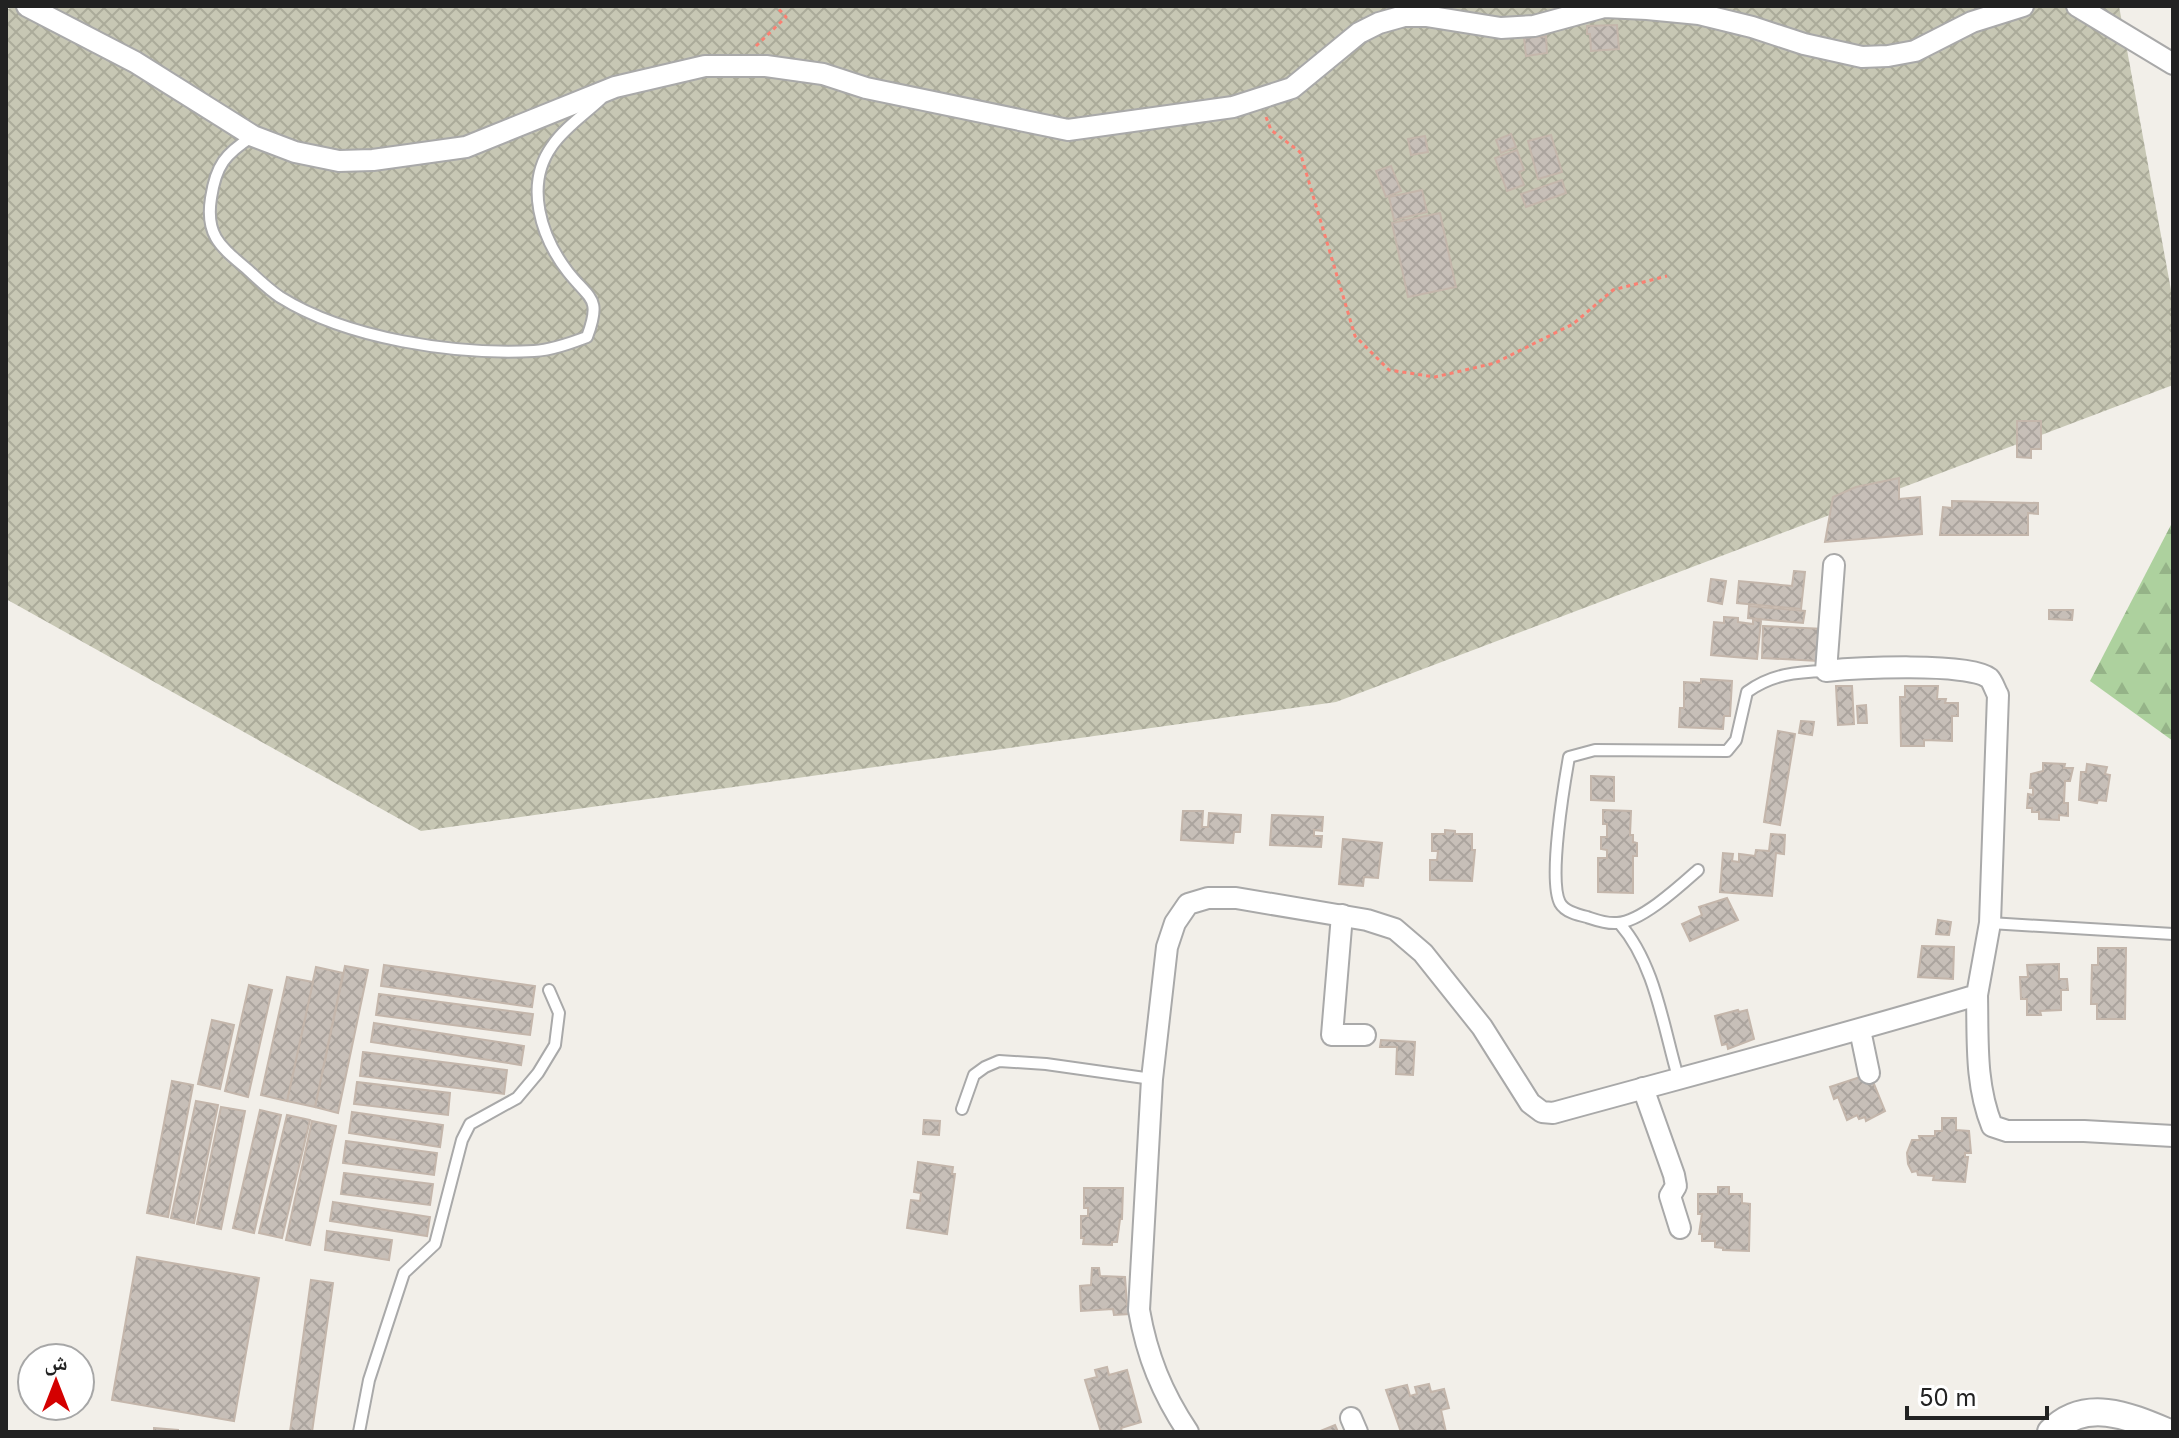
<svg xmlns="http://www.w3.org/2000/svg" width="2179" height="1438" viewBox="0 0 2179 1438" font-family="Inter,'Noto Naskh Arabic',sans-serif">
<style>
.construction{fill:url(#construction-cross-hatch)}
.forest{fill:url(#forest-firs)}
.building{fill:url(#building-cross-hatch);stroke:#c4b6ab;stroke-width:2}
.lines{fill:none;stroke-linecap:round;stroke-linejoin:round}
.service-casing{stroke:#a9a9a9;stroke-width:14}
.minor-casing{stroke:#a9a9a9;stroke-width:24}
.tertiary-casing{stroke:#a9a9a9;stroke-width:30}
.path{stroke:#fa8072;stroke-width:3;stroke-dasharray:4 4;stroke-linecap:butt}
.service{stroke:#fff;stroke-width:10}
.minor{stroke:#fff;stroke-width:20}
.tertiary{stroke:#fff;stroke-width:26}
</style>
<defs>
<pattern id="construction-cross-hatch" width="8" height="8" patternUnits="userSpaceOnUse" patternTransform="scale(2)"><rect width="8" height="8" fill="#c7c7b4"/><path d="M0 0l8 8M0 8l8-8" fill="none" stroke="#abab9a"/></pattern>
<pattern id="forest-firs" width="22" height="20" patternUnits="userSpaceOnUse" patternTransform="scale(2)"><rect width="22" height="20" fill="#add19e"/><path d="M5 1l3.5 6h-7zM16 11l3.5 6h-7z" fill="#95b388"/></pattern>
<pattern id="building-cross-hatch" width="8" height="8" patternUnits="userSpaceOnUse" patternTransform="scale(2)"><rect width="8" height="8" fill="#c7bfb8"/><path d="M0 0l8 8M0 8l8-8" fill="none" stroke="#aba49e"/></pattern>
</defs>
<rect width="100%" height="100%" fill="#f2efe9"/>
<!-- construction -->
<path class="construction" d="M14,6h2105l54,295v84l-837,317 -915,129 -415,-232v-589z"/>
<!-- forest -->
<path class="forest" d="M2173,521v220l-83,-60z"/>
<!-- building -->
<g class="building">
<path d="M1617,25l2,24 -28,2 -1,-17h-3v-8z"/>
<path d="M1546,36l1,17 -21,3 -2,-18z"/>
<path d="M1511,134l5,13 -15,6 -5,-13z"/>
<path d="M1551,135l11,37 -24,7 -10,-38z"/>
<path d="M1425,136l3,16 -17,3 -3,-16z"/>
<path d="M1517,150l7,20 -5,2 5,13 -17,6 -12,-33z"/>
<path d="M1391,166l10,25 -15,6 -10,-26z"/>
<path d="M1562,180l4,13 -40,14 -5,-13z"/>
<path d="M1422,190l5,22 -33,8 -5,-23z"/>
<path d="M1440,213l16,74 -48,10 -16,-74z"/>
<path d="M2017,421h24v28h-10v9l-14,-1z"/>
<path d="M1899,478v21l21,-2 2,37 -97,8 8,-45 23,-10z"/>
<path d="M1952,501l86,2v11l-10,-1v22h-88l3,-28 9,1z"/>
<path d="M1794,571l11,1 -4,37 -64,-6 2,-22 53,5z"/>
<path d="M1711,579l15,2 -4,23 -14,-3z"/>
<path d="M1749,606l56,5 -2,12 -55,-5z"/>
<path d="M2049,610h24l-1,10 -23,-1z"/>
<path d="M1724,617l14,1v4l15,2v-4l8,1 -4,38 -46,-4 3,-33 10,1z"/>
<path d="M1763,626l61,3 -6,32 -56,-3z"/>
<path d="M1701,679l31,2 -2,35h-6l-1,13 -44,-2 1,-19h4v-26l17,1z"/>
<path d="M1836,686h16l2,38 -16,1z"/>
<path d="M1905,686h33l-1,13h9l-1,4h13v13h-6v25l-28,-1v6h-23l-1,-49h5z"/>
<path d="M1866,705l1,18h-9l-1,-17z"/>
<path d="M1801,721l13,1 -2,13 -13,-2z"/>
<path d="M1778,731l17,3 -15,91 -16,-3z"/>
<path d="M2043,763l22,1 -1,4h9l-3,13h-5l-1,22h4v13l-9,-1v5l-20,-1v-7h-7v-4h-5l1,-14 5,1v-7h-3l1,-14 12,-3z"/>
<path d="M2087,764l20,3 -2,7 5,1 -4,26 -8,-1 -1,3 -18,-3 2,-28h5z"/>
<path d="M1591,776l23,1v24l-23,-1z"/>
<path d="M1603,810l28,1 -1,24h3v7l4,1v13h-4v37l-35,-1v-34h9v-8l-6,-1v-12h6v-13h-4z"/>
<path d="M1183,811h20l-1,16h6l1,-14 32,2 -1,17h-6l-1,11 -52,-3z"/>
<path d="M1272,815l51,2 -1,14 -8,-1v6h8l-1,11 -51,-2z"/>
<path d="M1445,830l10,1v3h17v16h3l-3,31 -42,-1v-20h7l1,-9h-6v-17h13z"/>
<path d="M1771,834l14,1 -1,19 -8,-1 -4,43 -52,-4 3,-39 10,1 -1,7 7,1v-8l16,2 1,-6 13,1z"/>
<path d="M1343,839l39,4 -4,35 -14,-1 -1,9 -24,-2z"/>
<path d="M1727,898l11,22 -48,21 -8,-17 20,-9 -3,-8z"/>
<path d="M1938,920l13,2 -2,13 -13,-1z"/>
<path d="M1922,946l32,1 -1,32 -35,-2z"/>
<path d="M2098,948h28l-1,71h-28v-15h-6l1,-39h6z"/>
<path d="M2059,964v15h8l1,11h-7v20l-21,1 1,4h-14v-16h-6l-1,-22h8l-1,-12z"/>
<path d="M384,965l151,21 -3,21 -151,-21z"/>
<path d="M345,966l23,4 -30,143 -23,-6z"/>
<path d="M316,967l27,6 -28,134 -28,-6z"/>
<path d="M287,977l26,5 -26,119 -26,-6z"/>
<path d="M249,985l23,5 -24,107 -23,-6z"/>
<path d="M379,994l154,20 -3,21 -154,-20z"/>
<path d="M1738,1010l1,2 8,-2 7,29 -26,10 -1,-5 -5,1 -7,-29z"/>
<path d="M212,1020l22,5 -14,64 -22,-5z"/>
<path d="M374,1023l150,23 -3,19 -150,-23z"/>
<path d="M1381,1040l34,2 -2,33 -17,-1 1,-27h-17z"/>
<path d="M363,1052l144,18 -3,24 -144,-18z"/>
<path d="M1863,1076l9,3 13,32 -19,10 -1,-4 -6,2 -2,-4 -10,5 -9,-23 -4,2 -4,-12z"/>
<path d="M172,1081l21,4 -25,132 -21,-4z"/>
<path d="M357,1082l93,11 -2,22 -94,-11z"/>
<path d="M196,1101l22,4 -24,118 -23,-5z"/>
<path d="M221,1107l24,4 -24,118 -24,-5z"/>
<path d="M260,1110l21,5 -27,118 -21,-5z"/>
<path d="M352,1112l91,13 -3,22 -91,-14z"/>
<path d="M287,1115l23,5 -28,118 -23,-5z"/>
<path d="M1942,1118h14v12l13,1 2,22h-6v4h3l-3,25 -32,-2 1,-4 -16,-1 -1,-4 -5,1 -4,-8 -1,-11 5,-13h8l-1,-4h16v-5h7z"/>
<path d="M924,1120l16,1 -1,14 -16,-1z"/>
<path d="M312,1121l24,5 -26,119 -24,-5z"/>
<path d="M346,1141l91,12 -3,22 -91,-12z"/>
<path d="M918,1162l35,5 -1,7h3l-8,60 -40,-6 4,-28 9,1 1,-8 -7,-1z"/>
<path d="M344,1173l89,11 -3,21 -89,-11z"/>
<path d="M1718,1187h11v7h13v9l8,1 -1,47 -26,-1v-2l-8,-1v-6h-13v-7h-3l3,-20h-4v-20h20z"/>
<path d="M1084,1188h39l-1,31h-2l-3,23h-5v3l-29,-1 1,-6h-3v-22h7v-8h-4z"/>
<path d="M333,1202l97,15 -3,19 -97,-15z"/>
<path d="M327,1231l65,9 -3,20 -64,-10z"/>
<path d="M137,1257l122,21 -25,143 -122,-21z"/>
<path d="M1092,1268h7l1,8 25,1 2,28 3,-1v10l-16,1 -1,-6 -32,2 -1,-25 11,-1z"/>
<path d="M311,1280l22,3 -21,149h-22z"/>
<path d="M1107,1367l2,8 18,-5 14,52 -20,6 1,4h-21l-16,-52 12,-3 -2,-7z"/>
<path d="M1429,1384l2,8 13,-3 5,19 -8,2 5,22h-45l-15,-42 21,-5 3,11 7,-2 -2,-7z"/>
<path d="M1335,1425l3,7h-20z"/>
<path d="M154,1428l24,2v2h-24z"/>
</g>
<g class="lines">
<defs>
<g id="service">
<path d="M253,136c-28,18 -37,29 -42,62 -6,38 10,49 36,71 10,9 21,20 33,28 67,42 175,58 254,54 18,-1 37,-8 53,-14 15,-40 3,-37 -19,-65 -27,-35 -44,-87 -16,-126 12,-18 33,-32 49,-47"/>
<path d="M1698,870c-18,16 -57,52 -81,53 -11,1 -21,-3 -30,-6 -9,-2 -22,-5 -27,-14 -12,-23 4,-118 9,-146l26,-7 132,1 9,-11 11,-48c25,-18 49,-20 79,-21"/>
<path d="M1990,923l183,11"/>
<path d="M1620,924c35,40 43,102 58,153"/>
<path d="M962,1109l12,-34 11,-8 14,-6 47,3 106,15"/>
<path d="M359,1432l10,-52 35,-107 31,-29 27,-104 8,-16 47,-26 21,-25 17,-28 4,-32 -10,-23"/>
</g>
<g id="minor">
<path d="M27,6l108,56 118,74 42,16 44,9 34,-1 93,-13 149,-60 90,-21h61l57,8 43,14 202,42 165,-23 59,-19 67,-55 20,-10 25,-7h22l75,12 33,-2 70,-19 43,2 52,5 53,13 52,17 58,13 26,-1 27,-5 57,-29 51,-16"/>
<path d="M2077,6l96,58"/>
<path d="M1342,915l-10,120h33"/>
<path d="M1977,995c1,45 -2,89 15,131l15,5h77l89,5"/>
<path d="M1860,1030l9,43"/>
<path d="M1643,1088l31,87 2,11 -6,10 10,32"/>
<path d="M1351,1418l6,14"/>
<path d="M1188,1432c-26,-39 -41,-76 -49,-122l13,-231 15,-132 8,-24 13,-19 20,-6h28l131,22 28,9 28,24 59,74 48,76 12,9 11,1c142,-39 284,-76 424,-118l13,-72 8,-228c-3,-5 -5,-13 -9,-17 -20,-16 -135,-10 -163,-7l8,-106"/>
</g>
<path id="tertiary" d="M2051,1432c34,-35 78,-16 116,0"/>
</defs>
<!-- service casing -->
<use href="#service" class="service-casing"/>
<!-- minor casing -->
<use href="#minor" class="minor-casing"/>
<!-- tertiary casing -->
<use href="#tertiary" class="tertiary-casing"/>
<!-- path -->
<g class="path">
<path d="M756,46l30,-29 -10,-11"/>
<path d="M1266,117l5,13 29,22 55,184 34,34 46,7 60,-14 78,-39 40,-34 54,-14"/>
</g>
<!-- service -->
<use href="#service" class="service"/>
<!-- minor -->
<use href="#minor" class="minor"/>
<!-- tertiary -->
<use href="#tertiary" class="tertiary"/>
</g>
<!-- border -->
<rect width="2179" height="1438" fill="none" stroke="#222222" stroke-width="16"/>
<!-- north arrow -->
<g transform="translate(56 1382)"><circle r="38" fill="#ffffff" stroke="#a7a7a7" stroke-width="2"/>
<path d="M0-6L14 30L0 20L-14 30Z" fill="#d40000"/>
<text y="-12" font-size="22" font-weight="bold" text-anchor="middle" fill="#222222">ش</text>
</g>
<!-- scale -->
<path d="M1907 1406v12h140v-12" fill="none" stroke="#222222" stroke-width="4"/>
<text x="1919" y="1406" font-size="24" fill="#222222" stroke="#ffffff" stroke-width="6" paint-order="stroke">50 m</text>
</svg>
